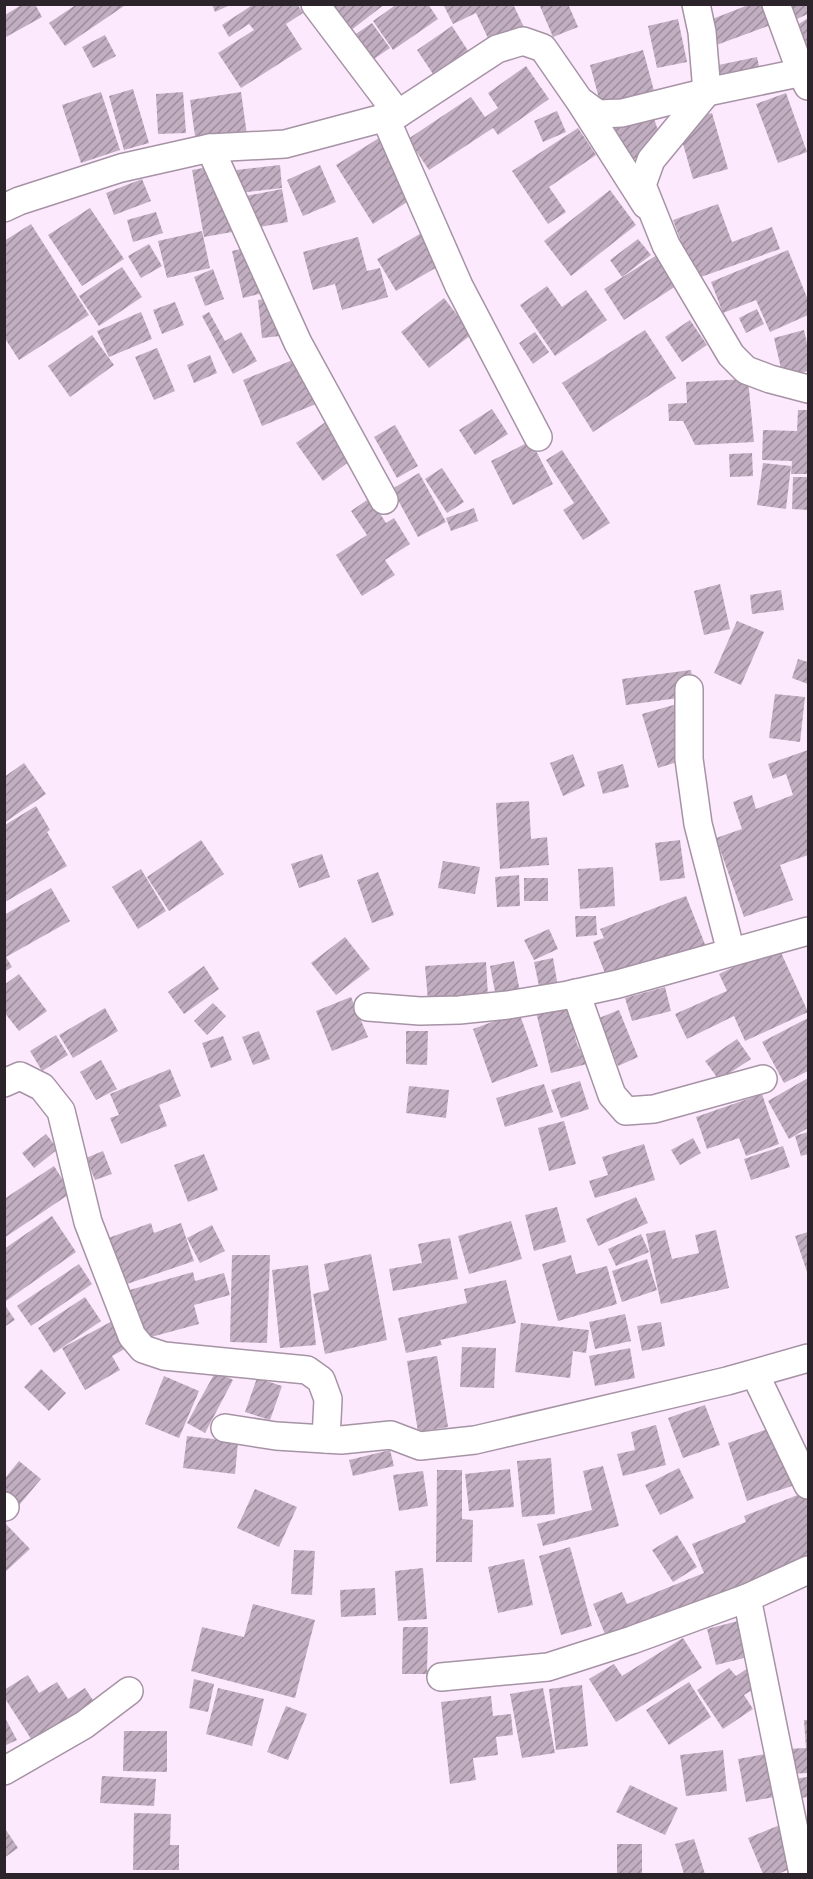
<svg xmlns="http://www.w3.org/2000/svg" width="813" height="1879" viewBox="0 0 813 1879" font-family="Raleway,sans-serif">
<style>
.building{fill:url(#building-hatch)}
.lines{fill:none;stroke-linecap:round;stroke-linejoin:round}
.minor-casing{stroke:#a693a5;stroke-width:30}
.minor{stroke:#fff;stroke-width:27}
</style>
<defs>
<pattern id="building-hatch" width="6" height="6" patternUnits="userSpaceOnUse" patternTransform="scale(1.5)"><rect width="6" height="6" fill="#c1aec1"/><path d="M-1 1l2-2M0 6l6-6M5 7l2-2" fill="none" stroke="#9d8d9d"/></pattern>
</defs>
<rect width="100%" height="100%" fill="#fde9fd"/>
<!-- building -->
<g class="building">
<path d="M23,4h12l7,13 -36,20 -1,-22z"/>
<path d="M77,4h50l-62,42 -16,-23z"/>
<path d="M212,4h20l-17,8z"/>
<path d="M254,4h43l6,9 -17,11 16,25 -61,39 -23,-35 36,-23 -5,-6 -20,13 -7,-12z"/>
<path d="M330,4h55l-35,27z"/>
<path d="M397,4h31l10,15 -45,31 -20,-29z"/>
<path d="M447,4h66l18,38 -34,15 -21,-44 -23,11 -9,-18z"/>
<path d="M539,4h29l10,23 -25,10z"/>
<path d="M751,4h18l7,19 -65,24 -9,-24z"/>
<path d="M772,4h36v10l-27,12z"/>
<path d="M808,18v47l-21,-33z"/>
<path d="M678,19l9,43 -30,6 -9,-42z"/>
<path d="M372,23l18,25 -25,17 -18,-25z"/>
<path d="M452,26l22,34 -35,23 -22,-33z"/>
<path d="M105,35l11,21 -23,12 -11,-21z"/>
<path d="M643,50l14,52 -53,15 -14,-52z"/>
<path d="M757,57l6,28 -53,10 -6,-27z"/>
<path d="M526,66l23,33 -51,36 -5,-7 -64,42 -21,-31 63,-42 14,20 13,-9 -10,-15z"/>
<path d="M133,89l16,54 -25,7 -15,-54z"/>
<path d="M101,92l19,58 -39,13 -19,-58z"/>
<path d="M183,92l3,41 -28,1 -2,-40z"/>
<path d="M241,92l6,43 -51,8 -6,-43z"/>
<path d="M786,93l21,59 -29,11 -22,-59z"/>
<path d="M651,109l13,40 -42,14 -12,-41z"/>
<path d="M557,111l9,21 -23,10 -9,-21z"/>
<path d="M712,113l16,56 -35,10 -16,-56z"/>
<path d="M578,128l18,27 -47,32 17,25 -18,12 -36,-53z"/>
<path d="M387,133l31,62 -45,29 -37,-59z"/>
<path d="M280,165l2,23 -44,5 -2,-23z"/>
<path d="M320,165l16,37 -33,14 -16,-36z"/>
<path d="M214,166l6,35 62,-12 6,33 -84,15 -12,-67z"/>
<path d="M142,179l9,22 -37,14 -8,-22z"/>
<path d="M610,190l26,35 -65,51 -27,-35z"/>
<path d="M718,204l14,38 40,-15 8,22 -85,30 -22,-59z"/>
<path d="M90,208l34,51 -42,27 -34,-51z"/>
<path d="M156,212l7,21 -30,9 -6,-22z"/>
<path d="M31,224l58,91 -70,45 -15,-23v-96z"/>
<path d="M202,231l8,37 -43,10 -9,-37z"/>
<path d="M425,231l19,32 -48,28 -19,-32z"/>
<path d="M358,237l9,34 13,-3 8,29 -46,13 -7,-26 -22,6 -10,-38z"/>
<path d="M638,239l13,16 -29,22 -12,-17z"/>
<path d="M149,244l13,22 -21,12 -13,-22z"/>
<path d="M263,244l11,46 -31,8 -11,-47z"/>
<path d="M788,250l20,50v15l-38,17 -14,-32 -33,13 -12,-31z"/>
<path d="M657,255l19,31 -52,34 -20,-31z"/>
<path d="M122,267l20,30 -43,29 -20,-30z"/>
<path d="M213,269l11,30 -19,7 -11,-29z"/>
<path d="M547,286l15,21 24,-17 21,30 -52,36 -35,-51z"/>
<path d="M283,296l6,39 -27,3 -4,-38z"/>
<path d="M444,298l28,36 -43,34 -28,-36z"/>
<path d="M175,302l9,23 -22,9 -9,-24z"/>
<path d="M757,309l7,15 -18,9 -7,-15z"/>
<path d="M141,312l11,27 -43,18 -12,-26z"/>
<path d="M209,312l16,29 16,-9 16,29 -24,13 -31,-58z"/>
<path d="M690,320l17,25 -25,17 -17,-25z"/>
<path d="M645,330l31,48 -83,54 -31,-49z"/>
<path d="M804,330l4,18v23l-25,6 -9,-39z"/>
<path d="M535,332l14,20 -16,12 -14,-21z"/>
<path d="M92,335l22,30 -44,32 -22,-31z"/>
<path d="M157,348l18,43 -21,9 -19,-43z"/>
<path d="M210,355l7,18 -23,10 -7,-18z"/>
<path d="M298,358l18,46 -54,22 -19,-46z"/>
<path d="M748,379l6,63 -59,3 -12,-24h-14l-1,-17 19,-1 -1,-21z"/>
<path d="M492,409l16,25 -33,21 -16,-25z"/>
<path d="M798,410h10v64h-17l1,-13 -30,-1 1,-30 34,1z"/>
<path d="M331,418l27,37 -35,26 -27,-38z"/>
<path d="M395,425l23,41 -21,12 -23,-41z"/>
<path d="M531,441l22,43 -40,21 -22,-44z"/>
<path d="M562,450l48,73 -27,17 -20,-30 11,-7 -28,-43z"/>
<path d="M752,453l1,23 -23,1 -1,-23z"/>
<path d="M763,463l28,3 -5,43 -29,-4z"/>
<path d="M442,468l22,34 -17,11 -22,-34z"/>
<path d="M419,473l27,49 -28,15 -26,-48z"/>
<path d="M793,477h15v33l-16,-1z"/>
<path d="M370,498l16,25 8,-5 16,26 -25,16 10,15 -33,21 -26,-41 31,-20 -16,-24z"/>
<path d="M474,508l4,13 -27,10 -5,-13z"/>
<path d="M720,584l10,45 -26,6 -10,-44z"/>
<path d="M781,590l3,20 -32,4 -2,-19z"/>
<path d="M737,621l27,11 -23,53 -27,-12z"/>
<path d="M798,659l10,3v22l-16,-6z"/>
<path d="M691,670l3,26 -68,9 -4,-26z"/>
<path d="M775,694l30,3 -5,45 -31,-4z"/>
<path d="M684,702l3,57 -29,9 -16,-54z"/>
<path d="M808,750v105l-28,10 13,35 -49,17 -28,-79 26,-9 -9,-27 19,-7 4,14 37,-14 -7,-21 -13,5 -5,-15z"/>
<path d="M573,754l12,32 -22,10 -13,-33z"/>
<path d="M24,763l22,31 -42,29v-46z"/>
<path d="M623,764l6,23 -26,7 -6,-22z"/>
<path d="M529,801l2,38 16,-2 2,28 -49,4 -4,-66z"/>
<path d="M36,806l14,24 -3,2 20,34 -62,36v-77z"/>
<path d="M201,840l23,34 -55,37 -22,-34z"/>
<path d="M680,840l5,38 -25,3 -5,-38z"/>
<path d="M322,854l8,23 -31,11 -8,-24z"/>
<path d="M443,861l37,6 -5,27 -37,-6z"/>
<path d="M613,867l2,39 -35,3 -2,-40z"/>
<path d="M141,869l25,42 -28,18 -26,-42z"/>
<path d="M378,872l16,43 -22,8 -15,-43z"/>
<path d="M519,875l1,31 -23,1 -2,-30z"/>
<rect x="524" y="878" width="24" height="23"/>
<path d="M51,888l19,33 -64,36 6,10 -8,5v-57z"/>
<path d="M686,896l22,56 -100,29 -15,-39 11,-4 -4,-9z"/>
<path d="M575,916h21l1,19 -21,2z"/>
<path d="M549,929l9,20 -24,11 -10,-20z"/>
<path d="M345,937l25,32 -34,26 -25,-32z"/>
<path d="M778,946l30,66 -63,29 -11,-25 -47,23 -12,-25 52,-23 -8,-17z"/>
<path d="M553,958l5,29 -18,4 -6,-29z"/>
<path d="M514,961l7,36 -24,5 -7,-36z"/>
<path d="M486,962l2,35 -60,4 -3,-35z"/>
<path d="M204,966l15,23 -35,25 -16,-22z"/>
<path d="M19,974l28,37 -28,20 -15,-19v-27z"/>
<path d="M665,987l6,24 -39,10 -7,-23z"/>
<path d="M351,997l17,40 -36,14 -16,-40z"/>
<path d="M213,1003l13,13 -19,19 -13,-14z"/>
<path d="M567,1005l10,39 10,20 -36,9 -15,-61z"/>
<path d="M105,1008l13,23 -45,27 -14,-23z"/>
<path d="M619,1010l19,47 -20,9 -19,-48z"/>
<path d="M519,1012l19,54 -46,17 -19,-54z"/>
<path d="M808,1018v53l-24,12 -22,-41z"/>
<path d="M259,1031l11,28 -17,6 -11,-28z"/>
<path d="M406,1031h22l-1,34 -21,-1z"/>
<path d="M56,1035l12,20 -26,16 -12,-20z"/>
<path d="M223,1036l9,24 -21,8 -9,-25z"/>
<path d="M737,1039l14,20 -32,21 -14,-19z"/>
<path d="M101,1060l16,29 -21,11 -16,-28z"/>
<path d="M170,1069l11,27 -22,9 8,21 -46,18 -11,-26 9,-3 -9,-21z"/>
<path d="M808,1078v50l-19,11 -21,-38z"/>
<path d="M580,1081l9,28 -28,9 -10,-28z"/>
<path d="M544,1084l9,28 -48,15 -9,-29z"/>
<path d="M409,1086l40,4 -3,28 -40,-5z"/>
<path d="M762,1094l17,50 -33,12 -7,-18 -32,11 -11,-32z"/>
<path d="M564,1121l12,43 -27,7 -11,-43z"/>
<path d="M808,1132v22l-7,2 -6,-20z"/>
<path d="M46,1134l12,15 -24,19 -12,-15z"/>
<path d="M693,1138l8,15 -21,12 -9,-15z"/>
<path d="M644,1144l11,36 -60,18 -6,-17 19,-6 -6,-18z"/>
<path d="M783,1146l7,21 -39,13 -7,-21z"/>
<path d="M103,1151l9,23 -17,6 -9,-22z"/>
<path d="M204,1154l14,36 -30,12 -14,-37z"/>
<path d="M54,1166l17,27 -67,45v-39z"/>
<path d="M636,1197l12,26 -50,23 -12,-27z"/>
<path d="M557,1207l9,35 -32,9 -9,-36z"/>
<path d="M52,1216l24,36 -70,49 -2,-52z"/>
<path d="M511,1221l11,38 -53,15 -11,-38z"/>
<path d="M151,1223l3,10 27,-10 13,38 -70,24 -16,-47z"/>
<path d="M212,1225l13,26 -25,12 -13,-25z"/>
<path d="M665,1230l7,29 27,-6 -4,-18 21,-5 13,58 -68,16 -15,-70z"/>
<path d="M808,1232v43l-13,-39z"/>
<path d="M641,1234l8,18 -33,14 -8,-17z"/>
<path d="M450,1238l8,41 -65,12 -4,-22 33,-6 -4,-19z"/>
<path d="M371,1254l16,86 -62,14 -12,-60 16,-4 -5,-26z"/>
<path d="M232,1255h38l-3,88 -37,-1z"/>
<path d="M571,1255l5,19 31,-8 10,38 -59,17 -16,-57z"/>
<path d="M647,1259l10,31 -35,12 -10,-31z"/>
<path d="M79,1264l13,20 -61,42 -14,-20z"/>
<path d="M308,1265l8,80 -36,3 -8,-78z"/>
<path d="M193,1272l2,9 29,-8 6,22 -36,10 5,19 -59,16 -14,-49z"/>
<path d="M506,1280l10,43 -76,17 2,5 -36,8 -8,-35 69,-15 -3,-14z"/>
<path d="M85,1297l16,24 -47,32 -16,-25z"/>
<path d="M4,1304l11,16 -11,7z"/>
<path d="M625,1314l6,27 -36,8 -6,-27z"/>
<path d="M118,1318l14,27 -20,11 8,14 -35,20 -23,-42z"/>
<path d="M661,1322l4,24 -23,5 -5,-25z"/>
<path d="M521,1323l68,7 -3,23 -13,-2 -3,27 -55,-6z"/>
<path d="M462,1347l34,1 -2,40 -34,-1z"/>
<path d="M630,1348l5,30 -40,8 -6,-30z"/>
<path d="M437,1356l11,71 -30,5 -11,-71z"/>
<path d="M41,1369l25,24 -17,18 -25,-24z"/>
<path d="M216,1371l17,9 -28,53 -18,-10z"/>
<path d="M164,1376l35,15 -20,47 -34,-14z"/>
<path d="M257,1378l25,8 -12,34 -25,-8z"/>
<path d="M705,1405l15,40 -37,13 -15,-40z"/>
<path d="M656,1425l10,40 -43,11 -6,-22 18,-4 -4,-18z"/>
<path d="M779,1425l19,59 -51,17 -19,-58z"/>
<path d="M187,1436l51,6 -3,32 -52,-6z"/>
<path d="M390,1450l4,16 -41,10 -4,-16z"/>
<path d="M551,1458l4,56 -33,3 -5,-56z"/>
<path d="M19,1461l22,18 -31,37 -6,-5v-35l2,1z"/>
<path d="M603,1466l16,60 -76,20 -6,-22 55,-14 -9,-39z"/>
<path d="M679,1468l15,30 -34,17 -15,-30z"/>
<path d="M510,1469l4,38 -45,4 -4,-37z"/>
<path d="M437,1470h25v49l11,1 -1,42h-36z"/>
<path d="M423,1471l5,35 -29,5 -6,-36z"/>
<path d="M255,1489l42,18 -18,40 -42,-19z"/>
<path d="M808,1491v77l-198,79 -17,-43 29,-12 5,12 77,-31 -12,-29 54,-22 -2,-6z"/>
<path d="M4,1522l26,27 -26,24z"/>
<path d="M677,1535l20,32 -24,15 -21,-32z"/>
<path d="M570,1547l22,79 -31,9 -22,-79z"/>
<path d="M294,1550l21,1 -3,44 -21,-1z"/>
<path d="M524,1559l9,46 -35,8 -10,-46z"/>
<path d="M423,1568l4,51 -29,2 -3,-50z"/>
<path d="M375,1588l1,27 -35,2 -1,-27z"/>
<path d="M253,1604l62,16 -20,78 -104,-27 11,-44 42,10z"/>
<path d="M742,1620l10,36 -36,9 -9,-36z"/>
<path d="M403,1627h25l-1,47h-25z"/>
<path d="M683,1638l19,30 -86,54 -27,-43 25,-15 8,12z"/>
<path d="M754,1664l8,20 -18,11 9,14 -30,20 -26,-39 32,-22 7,8z"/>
<path d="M28,1675l11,18 18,-11 11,17 17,-11 11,17 -61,40 -31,-48v-7z"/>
<path d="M194,1679l20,5 -6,28 -19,-4z"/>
<path d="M689,1682l22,35 -42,28 -23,-35z"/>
<path d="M582,1685l6,61 -32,4 -7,-61z"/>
<path d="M218,1688l46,11 -12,47 -46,-12z"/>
<path d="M543,1688l12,65 -33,5 -12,-64z"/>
<path d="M491,1696l2,20 18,-2 2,21 -17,2 2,18 -25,3 3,22 -26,4 -9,-82z"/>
<path d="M286,1706l21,8 -19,46 -21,-8z"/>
<path d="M4,1716l13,24 -13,6z"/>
<path d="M804,1720h4v53l-20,1 -1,-25 19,-1z"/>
<path d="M124,1731h43v41l-44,-1z"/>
<path d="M723,1750l4,41 -41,5 -6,-41z"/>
<path d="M777,1752l8,43 -39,7 -8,-43z"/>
<path d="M102,1776l54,3 -2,27 -54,-3z"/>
<path d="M808,1777v20l-14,2 -2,-20z"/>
<path d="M630,1785l48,23 -13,27 -49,-23z"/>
<path d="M134,1813l37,1 -1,31h9v25h-46z"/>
<path d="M780,1825l17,41 -19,8h-15l-15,-36z"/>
<path d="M4,1827l14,21 -14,10z"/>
<path d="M694,1839l11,35h-21l-9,-30z"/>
<rect x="617" y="1844" width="25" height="30"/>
</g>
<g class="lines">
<defs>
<g id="minor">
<path d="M315,4l83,110"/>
<path d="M696,4l6,28 5,60 -56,68 -9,25 24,60 65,110 15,15 24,9 38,10"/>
<path d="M776,4l25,68 7,14"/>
<path d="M581,103l65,102"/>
<path d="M385,117l74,169 79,151"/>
<path d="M210,148l88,195 86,157"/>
<path d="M4,208l15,-7 102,-33 89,-20 75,-4 113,-30 99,-65 26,-8 20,7 36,52 19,14 24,-1 85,-21 101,-21"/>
<path d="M689,689v70l9,65 33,128"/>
<path d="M576,993l36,102 14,16 28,-2 109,-30"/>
<path d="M368,1007l52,4 39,-1 49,-5 60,-10 50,-11 190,-53"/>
<path d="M4,1083l16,-7 22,11 19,24 27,111 44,114 11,13 21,7 143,14 14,10 7,19 -2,40"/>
<path d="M755,1374l53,111"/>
<path d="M225,1428l51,8 65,4 50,-5 29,11 55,-6 252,-59 81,-23"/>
<path d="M4,1506l1,1"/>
<path d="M747,1598l56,276"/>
<path d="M441,1677l107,-10 84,-27 115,-42 61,-28"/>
<path d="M4,1771l80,-46 45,-34"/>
</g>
</defs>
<!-- minor casing -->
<use href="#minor" class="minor-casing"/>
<!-- minor -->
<use href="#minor" class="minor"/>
</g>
<!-- border -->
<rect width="813" height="1879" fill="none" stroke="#2b242b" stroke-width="12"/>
</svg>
